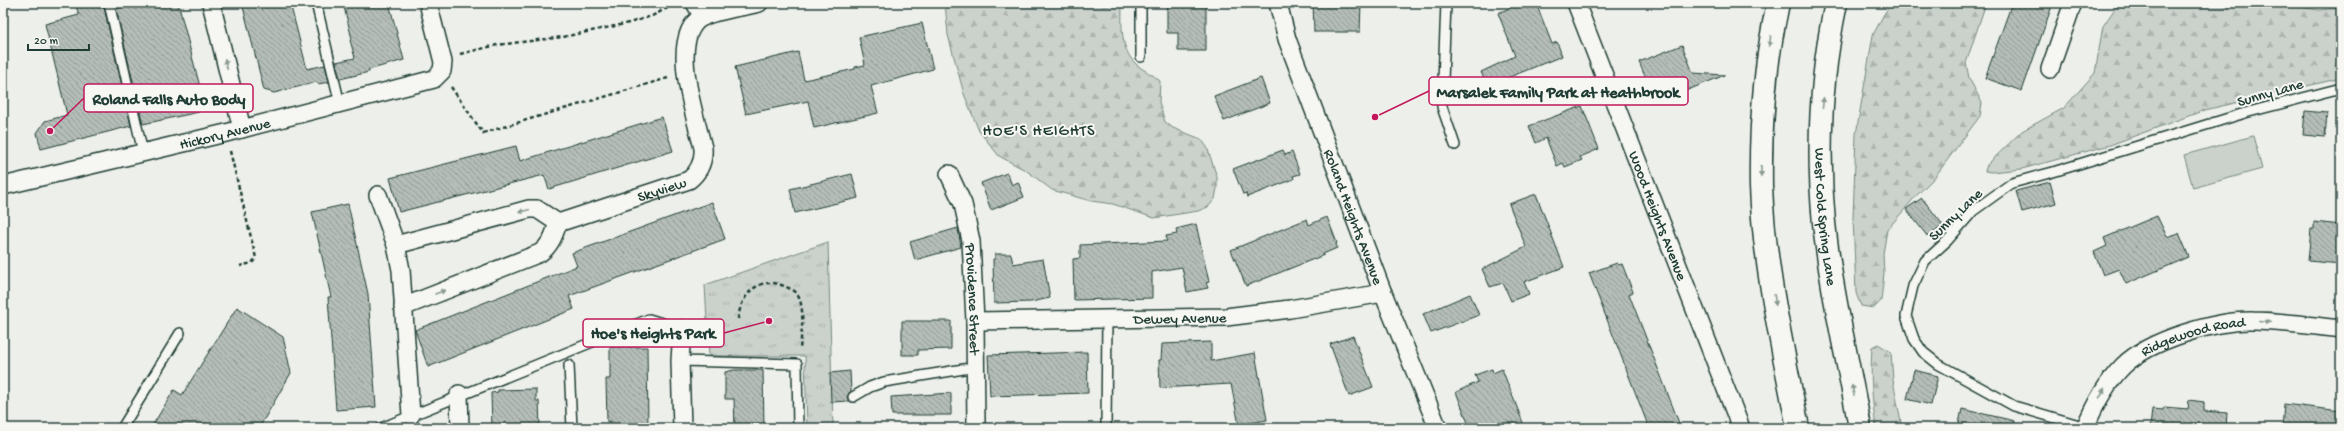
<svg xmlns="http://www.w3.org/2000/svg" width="2344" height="431" viewBox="0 0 2344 431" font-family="'Gochi Hand',sans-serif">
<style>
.forest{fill:url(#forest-firs);stroke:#758880}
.park{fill:url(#park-tufts);stroke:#758880}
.pitch{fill:#cbd2cc;stroke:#758880}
.building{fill:url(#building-back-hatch);stroke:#1f3d34}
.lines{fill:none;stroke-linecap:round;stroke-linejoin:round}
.service-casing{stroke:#1f3d34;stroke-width:12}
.minor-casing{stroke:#1f3d34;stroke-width:20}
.primary-casing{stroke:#1f3d34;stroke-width:25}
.path{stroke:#1f3d34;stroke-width:2.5;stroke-dasharray:4 3;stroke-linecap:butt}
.service{stroke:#f6f6f2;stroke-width:9}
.minor{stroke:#f6f6f2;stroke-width:17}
.primary{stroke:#f6f6f2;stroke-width:22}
.oneway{fill:#8a9a93}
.labels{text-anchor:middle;stroke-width:4;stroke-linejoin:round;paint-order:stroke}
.street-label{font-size:15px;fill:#1f3d34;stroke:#f6f6f2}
.neighbourhood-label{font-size:16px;letter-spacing:1px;fill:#1f3d34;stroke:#f6f6f2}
.leader{fill:none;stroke:#c2185b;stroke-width:1.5}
.callout-dot{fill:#c2185b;stroke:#f6f6f2;stroke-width:1.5}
.callout{fill:#f6f6f2;stroke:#c2185b;stroke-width:1.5}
.callout-label{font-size:16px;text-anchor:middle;font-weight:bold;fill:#1f3d34}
</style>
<defs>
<pattern id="forest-firs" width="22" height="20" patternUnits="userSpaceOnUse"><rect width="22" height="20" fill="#cbd2cc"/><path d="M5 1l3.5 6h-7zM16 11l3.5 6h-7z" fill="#aeb5b0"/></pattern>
<pattern id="park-tufts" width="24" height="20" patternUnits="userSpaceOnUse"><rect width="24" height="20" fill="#cbd2cc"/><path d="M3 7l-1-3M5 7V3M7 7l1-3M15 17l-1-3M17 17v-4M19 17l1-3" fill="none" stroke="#aeb5b0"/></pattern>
<pattern id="building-back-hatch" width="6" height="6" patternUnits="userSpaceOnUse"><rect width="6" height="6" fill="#b4bdb8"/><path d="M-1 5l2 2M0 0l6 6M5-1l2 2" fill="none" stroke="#929b96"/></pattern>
</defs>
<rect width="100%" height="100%" fill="#edefea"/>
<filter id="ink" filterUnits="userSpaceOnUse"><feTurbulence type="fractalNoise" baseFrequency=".025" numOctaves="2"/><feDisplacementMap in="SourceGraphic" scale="8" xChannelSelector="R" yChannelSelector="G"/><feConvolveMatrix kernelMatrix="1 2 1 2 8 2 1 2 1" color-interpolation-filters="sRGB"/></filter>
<g filter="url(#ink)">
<!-- forest -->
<g class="forest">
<path d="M945,3h177c0,21 -3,46 15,62 7,6 16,9 23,16l-1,21 6,20 8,6 28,11 6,8 10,30v11l-2,11 -7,8 -10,4 -44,7 -41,-14 -22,-3 -39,-11 -25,-19 -28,-15 -20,-25 -15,-37 -16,-59z"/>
<path d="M1892,3h94l-20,60 3,15 13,25 -2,13 -46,62 -19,19 -28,33 -4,24 1,19 -3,28 -7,7 -13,-2 -5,-13 -3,-76 3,-83 17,-99 11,-21z"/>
<path d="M2121,3h153l45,7 22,-2v70l-136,32 -95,35 -88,24 -31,3 -6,-1 2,-6 35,-34 42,-23 31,-35 8,-47 13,-19z"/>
<path d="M1878,344l13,8 2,28 9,48h-26c-4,-28 -6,-53 -4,-81z"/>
</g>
<!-- park -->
<path class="park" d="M828,242l5,186h-26l-2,-72h-96l-4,-71z"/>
<!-- pitch -->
<path class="pitch" d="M2253,136l9,33 -69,19 -9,-33z"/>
<!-- building -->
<g class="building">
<path d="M75,3h28l28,123 -90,23 -4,-16 8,-12 22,-6 -22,-91 34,-9z"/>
<path d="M139,3h39l27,103 -7,2 1,4 -56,12 -27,-115z"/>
<path d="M242,3h48l17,66 18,-4 4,17 -11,2 -1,-2 -43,11 -10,-3z"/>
<path d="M343,3h46l15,57 -36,10 1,2 -29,7 -4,-17 19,-4 -5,-18 2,-1z"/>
<path d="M1167,3h39v48h-28v-18h-11z"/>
<path d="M1313,3h48l-1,29h-46z"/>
<path d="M1522,3h14l16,41 5,-2 5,14 -75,30 -6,-14 34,-16 -17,-43z"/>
<path d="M2012,3h41l-31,88 -37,-13z"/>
<path d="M922,23l11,46 -62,17 7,27 -64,15 -6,-27 -62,13 -11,-47 63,-15 6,28 51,-11v-2l10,-2 -6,-28z"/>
<path d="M1682,45l11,28 32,2 -67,27 -2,-7 -3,1 -14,-34z"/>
<path d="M1261,78l9,25 -46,18 -10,-25z"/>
<path d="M1582,106l17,43 -19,8 2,3 -17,7 -2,-4 -6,3 -11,-28 -10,5 -7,-17z"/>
<path d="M2305,111l22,2 -2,24 -22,-2z"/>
<path d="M662,117l11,34 -124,38 -5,-14 -145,37 -9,-34 126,-32 4,15z"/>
<path d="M1283,150l2,5 7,-3 8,22 -7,2 1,3 -47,18 -1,-4 -3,1 -10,-25z"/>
<path d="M1007,173l5,12 6,-3 6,15 -33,13 -10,-27z"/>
<path d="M852,174l6,24 -63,15 -5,-24z"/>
<path d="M2050,182l6,21 -34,9 -6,-21z"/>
<path d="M1536,194l28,73 -40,15 5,12 -18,7 -8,-18 -13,4 -8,-18 44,-22 -17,-43z"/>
<path d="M1922,198l21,27 -15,12 -22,-28z"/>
<path d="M712,202l13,37 -156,57 5,13 -146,58 -13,-37 162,-64 -5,-13z"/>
<path d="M348,204l20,90 8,113 -40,3 -8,-113h3l-19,-85z"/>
<path d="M2157,216l10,21 12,-4 10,24 -63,27 -7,-15 -16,6 -9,-23 13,-6 -3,-8z"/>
<path d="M1327,217l10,26 -1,1 1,4 -14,6 1,1 -78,31 -15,-36 76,-31 2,6z"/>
<path d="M2314,222l27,3v39l-33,-3 3,-32h3z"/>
<path d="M1196,224l13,58 -3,1 2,5 -21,4 -5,-25 -30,5v26l-78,2 -1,-41 7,-1v-13l87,-4 -1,-5 11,-2 -1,-5z"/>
<path d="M958,228l3,19 -46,13 -5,-18z"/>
<path d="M995,254h16l2,10 30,-5 7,39 -19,4 -37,1 -1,-44h2z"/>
<path d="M1617,263l1,2 4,-1 11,28 -4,2 52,134h-32l-60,-155z"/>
<path d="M1470,294l9,21 -48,18 -8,-19z"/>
<path d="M237,307l46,30 8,36 -32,55h-108l23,-38 8,5z"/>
<path d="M902,321h49v28l-33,1v5h-16z"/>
<path d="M1353,336l20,51 -24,9 -19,-52z"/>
<path d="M1211,342v19l44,-8 12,67 -28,5 -8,-41 -71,4 -1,-28h2l1,-16z"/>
<path d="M610,347h37l1,81h-37v-7l-4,1 -1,-43h4z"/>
<path d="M1087,352l1,41 -98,3 -2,-41z"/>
<path d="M1492,369l1,4 9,-4 23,59h-48l-1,-3 -6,3 -14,-36 22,-10 -3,-7z"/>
<path d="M734,370h29l1,58h-29l-1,-29h-9v-27z"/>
<path d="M1914,370l24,6 -7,29 -24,-6z"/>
<path d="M850,371l1,20 -4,6 2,4 -18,1 -1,-29z"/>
<path d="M536,389v12h3l1,27h-48l-1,-35 7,-1v-2z"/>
<path d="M951,393v22h-59l-1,-18z"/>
<path d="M2189,400l15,2v9l23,2 -1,15h-76l2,-19 11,1 1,-3 24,2z"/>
<path d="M2284,404l57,7v17h-59z"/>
<path d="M1962,409l53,12 -1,7h-56z"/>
</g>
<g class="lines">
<defs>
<g id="service">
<path d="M109,3l34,150"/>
<path d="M316,3l24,101"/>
<path d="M1141,3v54"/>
<path d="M1446,3l-4,104 13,38"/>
<path d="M680,361l117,3 1,64"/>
<path d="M569,365l3,63"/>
<path d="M853,397l17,-10 14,-5 92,-15"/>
<path d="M2086,427l-72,-21 -76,-42 -15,-12 -9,-13 -8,-23 7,-30 12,-25 22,-20 26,-30 39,-28 41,-11 192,-59 96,-25"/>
<path d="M122,428l58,-95"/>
<path d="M381,428l268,-109 33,10"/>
<path d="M1106,428l1,-109"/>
</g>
<g id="minor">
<path d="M211,3l31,126"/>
<path d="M695,3l8,14"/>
<path id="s1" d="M1278,3l9,36 96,254 55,135"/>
<path id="s2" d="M1576,3l165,425"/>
<path d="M2050,69l23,-66"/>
<path id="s3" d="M949,174l14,30 8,37 4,80 1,107"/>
<path id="s4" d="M3,186l223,-53 208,-54 8,-8 1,-9 -15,-59"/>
<path d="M378,195l18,50 5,25 10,145"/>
<path id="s5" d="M558,223l131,-43c11,-9 15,-19 14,-32 -7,-30 -36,-111 -1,-131 13,-6 42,-10 57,-14"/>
<path d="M396,245l133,-36h8l21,14"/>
<path d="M403,307l137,-54c11,-8 14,-18 18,-30"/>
<path id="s6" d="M975,321l251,-4 64,-8 93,-16"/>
<path d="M459,394l1,34"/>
<path d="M682,428l-2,-67 2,-32"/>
<path id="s7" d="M2085,428c9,-22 21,-45 38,-62 26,-26 94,-46 130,-45 29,0 59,5 88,8"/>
</g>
<g id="primary">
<path d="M1778,3c-13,60 -18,121 -17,183 3,81 22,163 37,242"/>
<path id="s8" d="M1836,3c-15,71 -19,147 -12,220 7,68 24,137 36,205"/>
</g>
</defs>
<!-- service casing -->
<use href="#service" class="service-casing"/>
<!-- minor casing -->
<use href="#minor" class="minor-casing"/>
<!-- primary casing -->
<use href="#primary" class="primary-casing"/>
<!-- path -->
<g class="path">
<path d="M460,54l37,-9 66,-8 66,-14 23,-7 25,-13"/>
<path d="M451,87l32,46 185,-55"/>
<path d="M230,151l26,107 -4,5 -12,3"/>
<path d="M738,319c3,-24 20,-44 46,-33 4,2 11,4 13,8 9,14 4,40 3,56"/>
</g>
<!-- service -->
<use href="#service" class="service"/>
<!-- minor -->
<use href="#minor" class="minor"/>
<!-- primary -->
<use href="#primary" class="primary"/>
</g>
<!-- one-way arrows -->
<defs><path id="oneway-solid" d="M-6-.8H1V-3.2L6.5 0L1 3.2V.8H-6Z"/></defs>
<g class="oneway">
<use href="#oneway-solid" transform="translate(1770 41) rotate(98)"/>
<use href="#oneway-solid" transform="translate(226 64) rotate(-104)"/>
<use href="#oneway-solid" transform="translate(1823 103) rotate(-84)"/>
<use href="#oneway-solid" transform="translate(1761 171) rotate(90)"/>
<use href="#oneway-solid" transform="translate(524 211) rotate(166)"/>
<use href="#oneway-solid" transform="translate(440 292) rotate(-21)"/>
<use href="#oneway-solid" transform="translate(1775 300) rotate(82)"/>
<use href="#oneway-solid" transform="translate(2265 322) rotate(5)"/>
<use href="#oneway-solid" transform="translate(1853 390) rotate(-100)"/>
<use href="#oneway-solid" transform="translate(2102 393) rotate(-62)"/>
</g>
</g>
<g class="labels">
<!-- street labels -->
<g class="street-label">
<text transform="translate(2270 92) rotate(-16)" y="5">Sunny Lane</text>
<text dy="5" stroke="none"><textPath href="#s4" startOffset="228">Hickory Avenue</textPath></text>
<text dy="5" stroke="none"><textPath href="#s5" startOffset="109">Skyview</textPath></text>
<text transform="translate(1955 214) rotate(-44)" y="5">Sunny Lane</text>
<text dy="5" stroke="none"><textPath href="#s2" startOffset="228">Wood Heights Avenue</textPath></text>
<text dy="5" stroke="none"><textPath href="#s8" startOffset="215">West Cold Spring Lane</textPath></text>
<text dy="5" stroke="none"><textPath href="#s1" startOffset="227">Roland Heights Avenue</textPath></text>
<text dy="5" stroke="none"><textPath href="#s3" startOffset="129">Providence Street</textPath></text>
<text dy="5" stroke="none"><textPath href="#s6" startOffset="205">Dewey Avenue</textPath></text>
<text dy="5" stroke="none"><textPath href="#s7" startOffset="151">Ridgewood Road</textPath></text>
</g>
<!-- neighbourhood labels -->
<g class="neighbourhood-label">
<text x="1039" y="135">HOE'S HEIGHTS</text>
</g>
</g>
<!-- callouts -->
<path class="leader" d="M1375 117L1429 91M50 131L84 98M769 321L724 333"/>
<g class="callout-dot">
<circle cx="1375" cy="117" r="4"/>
<circle cx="50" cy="131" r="4"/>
<circle cx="769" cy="321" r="4"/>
</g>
<g class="callout">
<rect x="1429" y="77" width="259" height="28" rx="4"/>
<rect x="84" y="84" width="169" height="28" rx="4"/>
<rect x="583" y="319" width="141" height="28" rx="4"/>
</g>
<g class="callout-label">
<text x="1558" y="97">Marsalek Family Park at Heathbrook</text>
<text x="169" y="104">Roland Falls Auto Body</text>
<text x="653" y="338">Hoe's Heights Park</text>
</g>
<!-- margin -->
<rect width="2344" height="431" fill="none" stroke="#f6f6f2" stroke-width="16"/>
<rect x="8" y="8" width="2328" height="415" fill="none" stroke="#1f3d34" stroke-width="1.5" filter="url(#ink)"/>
<!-- scale -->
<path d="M28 44v6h61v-6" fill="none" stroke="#1f3d34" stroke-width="2"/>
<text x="34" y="44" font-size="12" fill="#1f3d34" stroke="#f6f6f2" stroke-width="3" paint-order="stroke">20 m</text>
</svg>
